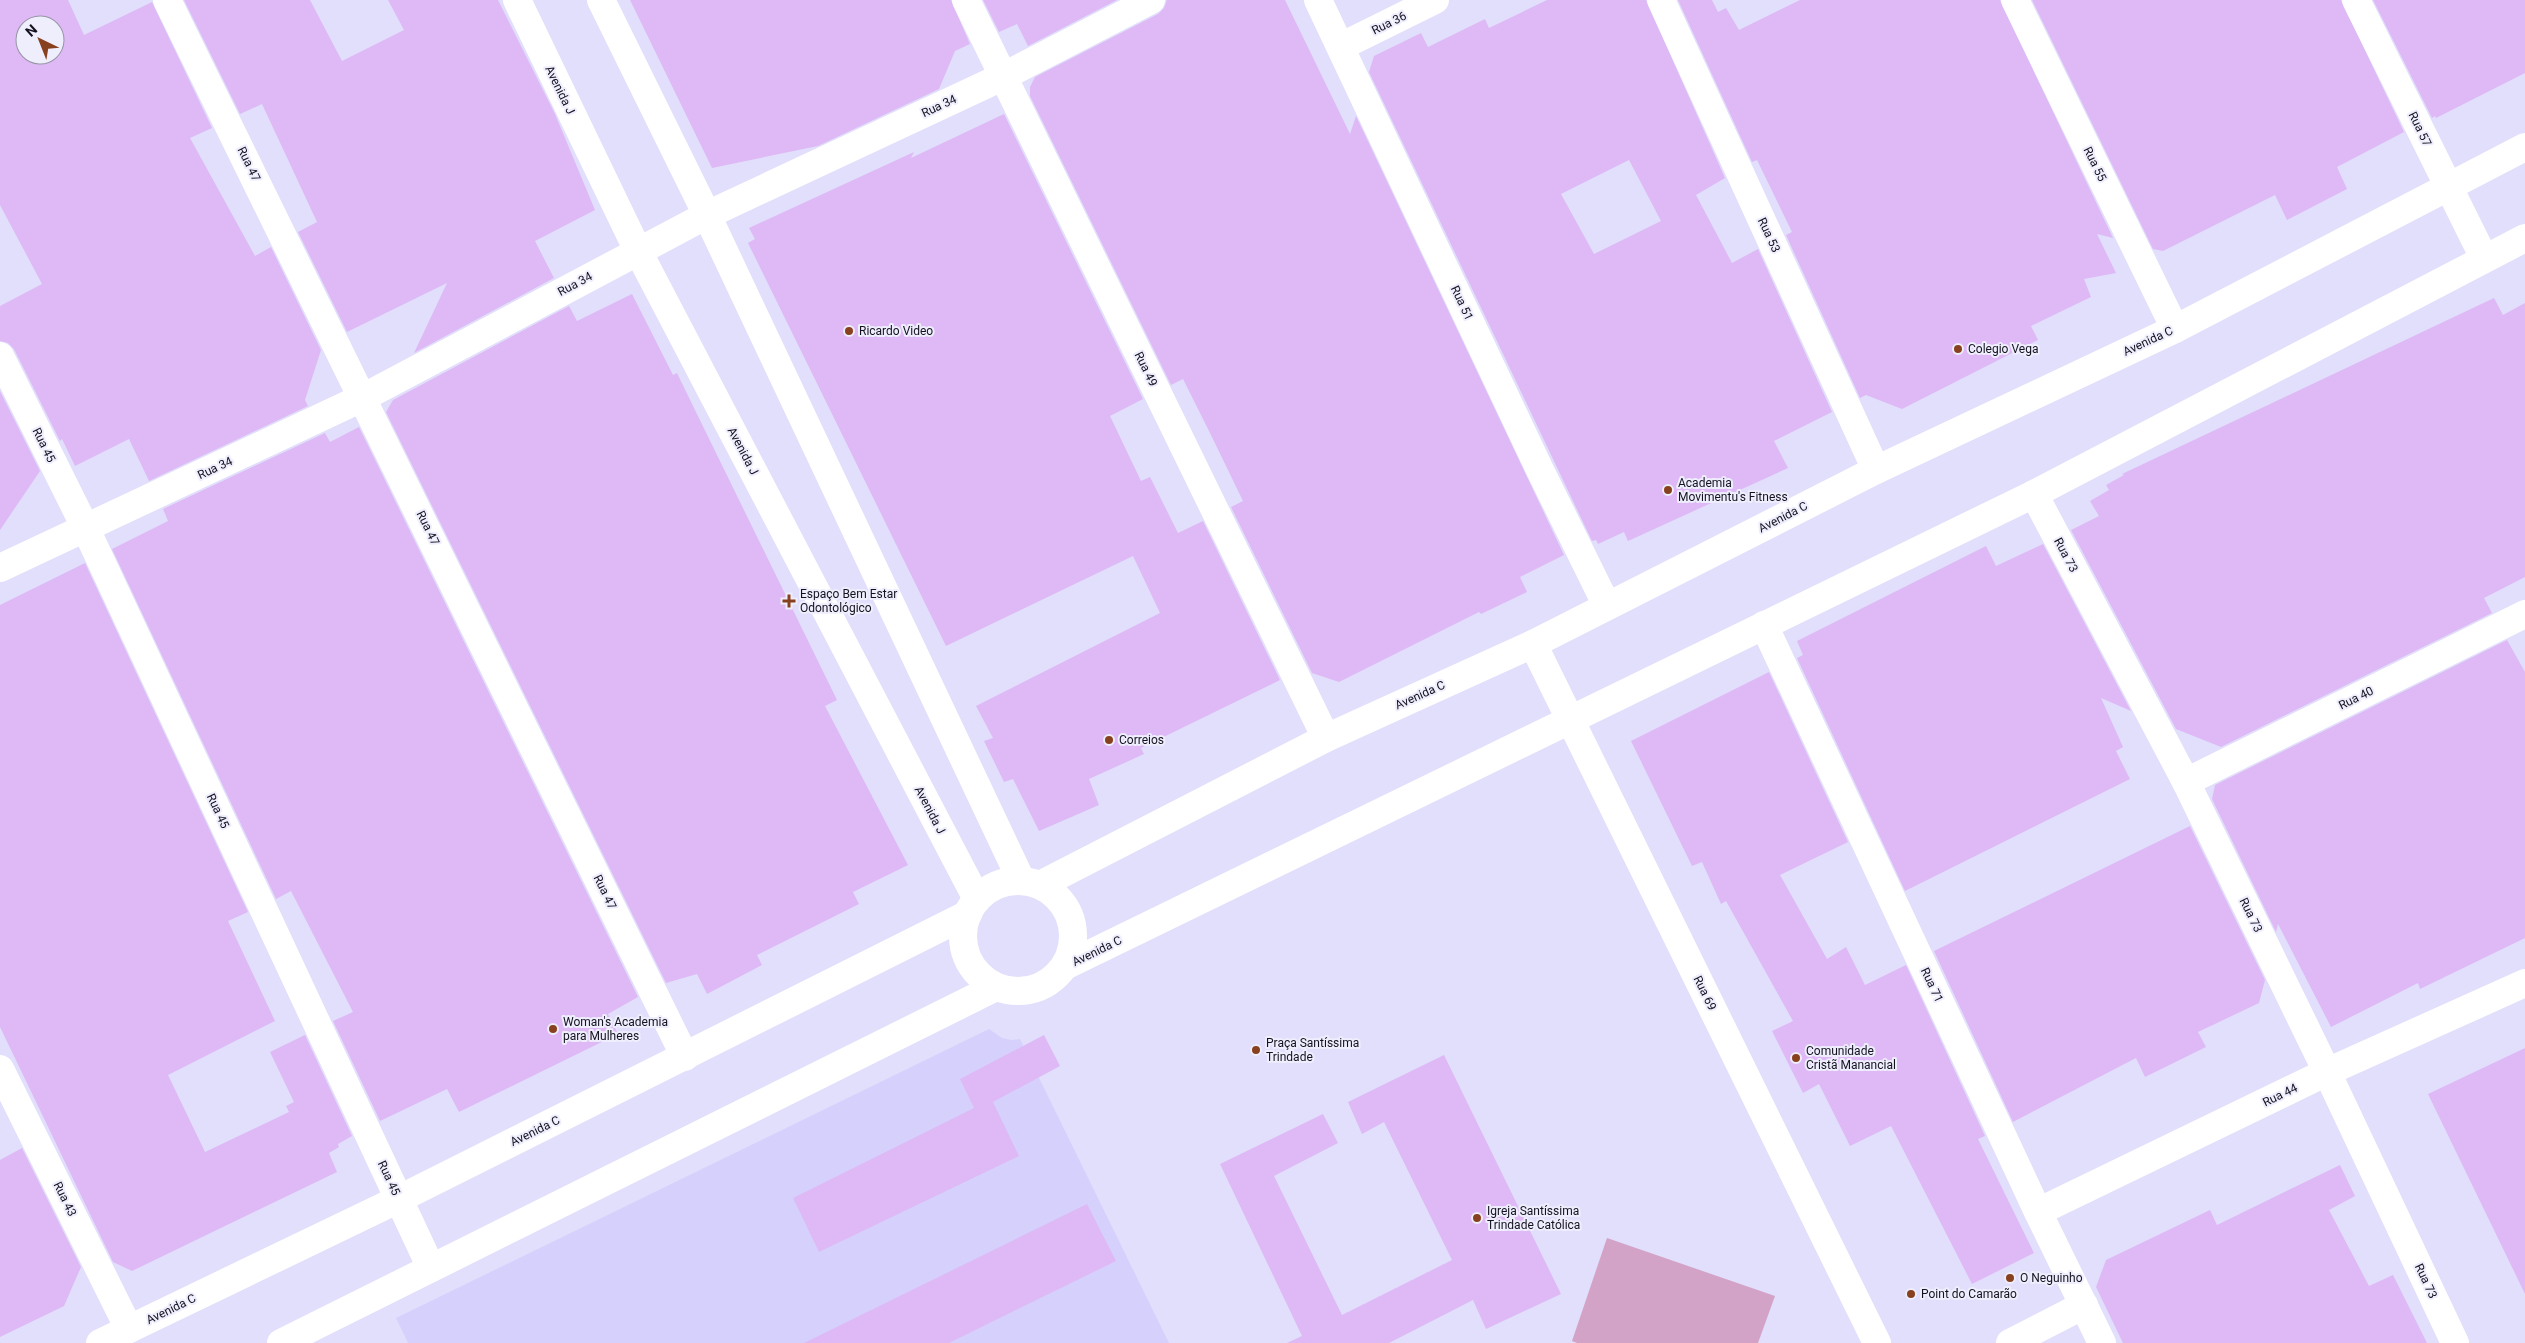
<svg xmlns="http://www.w3.org/2000/svg" width="2525" height="1343" viewBox="0 0 2525 1343" font-family="Roboto,sans-serif">
<style>
.built{fill:#d5d1fc}
.green{fill:#d3a2c7}
.building{fill:#deb9f5;fill-rule:evenodd}
.lines{fill:none;stroke-linecap:round;stroke-linejoin:round}
.minor{stroke:#fff;stroke-width:28}
.poi-dot{fill:#88411f;stroke:#efeefd;stroke-width:2}
.labels{text-anchor:middle;stroke-width:4;stroke-linejoin:round;paint-order:stroke}
.street-label{font-size:12px;fill:#14121f;stroke:#efeefd}
.poi-label{font-size:12px;fill:#14121f;stroke:#efeefd;text-anchor:start}
</style>
<rect width="100%" height="100%" fill="#e1dffc"/>
<!-- built -->
<path class="built" d="M989,1029l13,9 9,2 9,-1 149,304h-761l-12,-25z"/>
<!-- green -->
<path class="green" d="M1607,1238l168,58 -17,47h-181l-5,-2z"/>
<!-- building -->
<g class="building">
<path d="M0,0h68l16,35 68,-33 60,126 -22,10 65,118 16,-9 50,103 -16,50 3,6 -159,75 -20,-42 -54,27 -13,-27 -2,2 -46,-92 -6,-6 -8,-2v-35l42,-22 -42,-79zM25,25h30v30h-30z"/>
<path d="M184,0h126l32,61 62,-31 -16,-30h110l57,114 40,96 -60,31 19,37 -140,75 33,-70 -100,49 -49,-100 19,-10 -55,-118 -22,10z"/>
<path d="M630,0h321l19,44 -15,7 -16,38 -121,57 -106,22z"/>
<path d="M983,0h134l-89,46 -11,-22 -18,8z"/>
<path d="M1167,0h118l65,134 6,-18 208,439 -44,22 7,15 -46,22 -2,-2 -140,70 -27,-9 -81,-166 12,-6 -33,-68 -27,-54 -12,6 -141,-289v-9l5,-10 123,-63 6,-6z"/>
<path d="M1547,0h99l79,178 -29,17 36,68 26,-14 74,163 -58,29 14,27 -160,73 -4,-9 -26,12 -2,-4 -4,1 -223,-469 5,-16 47,-23 7,14 57,-28 4,9zM1629,160l32,61 -67,33 -33,-60z"/>
<path d="M1678,0h34l6,12 8,-4 13,22 61,-30h200l113,238 -16,-4 19,39 -32,6 7,18 -60,29 7,14 -136,69 -36,-14 -6,3 -74,-163 6,-3 -35,-72 -5,2z"/>
<path d="M2032,0h309l63,132 -67,35 10,22 -60,31 -12,-25 -112,56 -10,-2z"/>
<path d="M2373,0h152v73l-89,45 -1,-2 -3,2z"/>
<path d="M1004,114l139,285 -33,17 31,65 9,-4 28,56 25,-12 77,159 -139,68 3,6 -55,25 10,26 -60,26 -26,-52 -9,3 -20,-41 9,-3 -17,-32 184,-93 -27,-57 -187,90 -198,-403 7,-4 -6,-11 165,-76 -3,6z"/>
<path d="M632,294l41,81 4,-2 17,35 143,292 -12,6 83,159 -55,27 6,12 -102,51 5,10 -55,29 -10,-20 -31,9 -280,-571 7,-12 176,-94 8,15z"/>
<path d="M2494,298l9,17 22,-12v274l-41,21 8,15 -271,134 -45,-18 -105,-199 28,-14 -9,-15 19,-11 -3,-5 18,-10 -2,-1z"/>
<path d="M0,391l40,80 -40,59z"/>
<path d="M359,427l279,570 -30,17 10,20 -159,78 -12,-23 -67,32 -47,-100 20,-9 -62,-121 -15,8 -164,-350 56,-28 -5,-12 162,-76 5,9z"/>
<path d="M2043,544l88,167 -30,-13 22,49 -7,4 14,28 -225,112 -108,-233 6,-3 -6,-14 189,-95 10,20z"/>
<path d="M85,563l163,349 -20,9 47,100 -107,54 37,77 84,-40 -3,-6 8,-4 -24,-50 35,-17 47,101 -14,8 1,3 -10,6 8,19 -205,99 -19,-9 -113,-235v-422z"/>
<path d="M2507,640l18,32v266l-105,51 -2,-6 -87,44 -53,-103 -2,8 -64,-133 3,-14z"/>
<path d="M1769,672l79,170 -68,33 47,84 19,-12 19,38 41,-20 79,171 -7,3 56,114 -62,31 -81,-158 -41,20 -31,-62 -16,9 -31,-62 21,-10 -67,-120 -5,3 -19,-42 -10,4 -61,-125z"/>
<path d="M2190,826l75,154 -6,23 -61,29 8,15 -61,30 -9,-19 -123,64 -79,-171z"/>
<path d="M1044,1035l16,31 -67,36 26,54 -200,96 -26,-54 181,-90 -14,-29z"/>
<path d="M2525,1048v246l-97,-200z"/>
<path d="M1444,1055l117,239 -75,35 -13,-29 -84,43h-102l15,-7 -82,-172 103,-50 15,29 -64,33 68,139 110,-55 -68,-138 -22,12 -14,-32z"/>
<path d="M22,1148l59,119 -17,39 -64,31v-177z"/>
<path d="M2340,1165l15,31 -26,14 40,76 24,-11 34,68h-304l-27,-56 10,-27 104,-50 7,15z"/>
<path d="M1087,1204l29,57 -167,82h-145z"/>
</g>
<g class="lines">
<!-- minor -->
<g class="minor">
<path d="M167,0l518,1057"/>
<path d="M517,0l121,251 339,648"/>
<path d="M601,0l106,215 314,665"/>
<path d="M966,0l360,738"/>
<path d="M1318,0l221,468 68,138"/>
<path d="M1661,0l215,470"/>
<path d="M2015,0l160,329"/>
<path d="M2356,0l128,258"/>
<path d="M1342,46l93,-46"/>
<path d="M0,356l86,173 345,739"/>
<path d="M2034,494l152,288 141,290 128,271"/>
<path d="M0,568l364,-171 343,-182 295,-138 149,-77"/>
<path d="M1764,625l274,587 64,131"/>
<path d="M1533,644l344,699"/>
<path d="M2186,782l339,-168"/>
<circle cx="1018" cy="936" r="55"/>
<path d="M1040,885l286,-147 207,-94 343,-174 299,-141 350,-182"/>
<path d="M1065,966l969,-472 491,-256"/>
<path d="M0,1069l129,260"/>
<path d="M2038,1212l289,-140 198,-89"/>
<path d="M100,1343l299,-144 569,-285"/>
<path d="M281,1343l715,-356"/>
<path d="M2010,1343l74,-38"/>
</g>
</g>
<!-- markers -->
<g class="poi-dot">
<circle cx="849" cy="331" r="5"/>
<circle cx="1958" cy="349" r="5"/>
<circle cx="1668" cy="490" r="5"/>
<path d="M786.5 593.5h5v5h5v5h-5v5h-5v-5h-5v-5h5z"/>
<circle cx="1109" cy="740" r="5"/>
<circle cx="553" cy="1029" r="5"/>
<circle cx="1256" cy="1050" r="5"/>
<circle cx="1796" cy="1058" r="5"/>
<circle cx="1477" cy="1218" r="5"/>
<circle cx="2010" cy="1278" r="5"/>
<circle cx="1911" cy="1294" r="5"/>
</g>
<g class="labels">
<!-- street labels -->
<g class="street-label">
<text transform="translate(1389 23) rotate(-26)" y="4">Rua 36</text>
<text transform="translate(560 90) rotate(64)" y="4">Avenida J</text>
<text transform="translate(939 106) rotate(-25)" y="4">Rua 34</text>
<text transform="translate(2420 129) rotate(64)" y="4">Rua 57</text>
<text transform="translate(249 164) rotate(64)" y="4">Rua 47</text>
<text transform="translate(2095 164) rotate(64)" y="4">Rua 55</text>
<text transform="translate(1769 235) rotate(65)" y="4">Rua 53</text>
<text transform="translate(575 284) rotate(-28)" y="4">Rua 34</text>
<text transform="translate(1462 303) rotate(65)" y="4">Rua 51</text>
<text transform="translate(2148 341) rotate(-25)" y="4">Avenida C</text>
<text transform="translate(1146 369) rotate(64)" y="4">Rua 49</text>
<text transform="translate(44 445) rotate(64)" y="4">Rua 45</text>
<text transform="translate(743 451) rotate(62)" y="4">Avenida J</text>
<text transform="translate(215 468) rotate(-25)" y="4">Rua 34</text>
<text transform="translate(1783 517) rotate(-27)" y="4">Avenida C</text>
<text transform="translate(428 528) rotate(64)" y="4">Rua 47</text>
<text transform="translate(2066 555) rotate(62)" y="4">Rua 73</text>
<text transform="translate(1420 695) rotate(-24)" y="4">Avenida C</text>
<text transform="translate(2356 698) rotate(-26)" y="4">Rua 40</text>
<text transform="translate(930 810) rotate(62)" y="4">Avenida J</text>
<text transform="translate(218 811) rotate(65)" y="4">Rua 45</text>
<text transform="translate(605 892) rotate(64)" y="4">Rua 47</text>
<text transform="translate(2251 915) rotate(64)" y="4">Rua 73</text>
<text transform="translate(1097 951) rotate(-26)" y="4">Avenida C</text>
<text transform="translate(1932 985) rotate(65)" y="4">Rua 71</text>
<text transform="translate(1705 993) rotate(64)" y="4">Rua 69</text>
<text transform="translate(2280 1095) rotate(-26)" y="4">Rua 44</text>
<text transform="translate(535 1131) rotate(-26)" y="4">Avenida C</text>
<text transform="translate(389 1178) rotate(65)" y="4">Rua 45</text>
<text transform="translate(65 1199) rotate(64)" y="4">Rua 43</text>
<text transform="translate(2426 1281) rotate(65)" y="4">Rua 73</text>
<text transform="translate(171 1309) rotate(-26)" y="4">Avenida C</text>
</g>
<!-- poi labels -->
<g class="poi-label">
<text x="859" y="335">Ricardo Video</text>
<text x="1968" y="353">Colegio Vega</text>
<text x="1678" y="487">Academia<tspan x="1678" dy="14">Movimentu's Fitness</tspan></text>
<text x="800" y="598">Espaço Bem Estar<tspan x="800" dy="14">Odontológico</tspan></text>
<text x="1119" y="744">Correios</text>
<text x="563" y="1026">Woman's Academia<tspan x="563" dy="14">para Mulheres</tspan></text>
<text x="1266" y="1047">Praça Santíssima<tspan x="1266" dy="14">Trindade</tspan></text>
<text x="1806" y="1055">Comunidade<tspan x="1806" dy="14">Cristã Manancial</tspan></text>
<text x="1487" y="1215">Igreja Santíssima<tspan x="1487" dy="14">Trindade Católica</tspan></text>
<text x="2020" y="1282">O Neguinho</text>
<text x="1921" y="1298">Point do Camarão</text>
</g>
</g>
<!-- north arrow -->
<g transform="translate(40 40) rotate(317)"><circle r="24" fill="#efeefd" stroke="#9796a4"/>
<path d="M0-4L9 19L0 12L-9 19Z" fill="#88411f"/>
<text y="-8" font-size="14" font-weight="bold" text-anchor="middle" fill="#14121f">N</text>
</g>
</svg>
